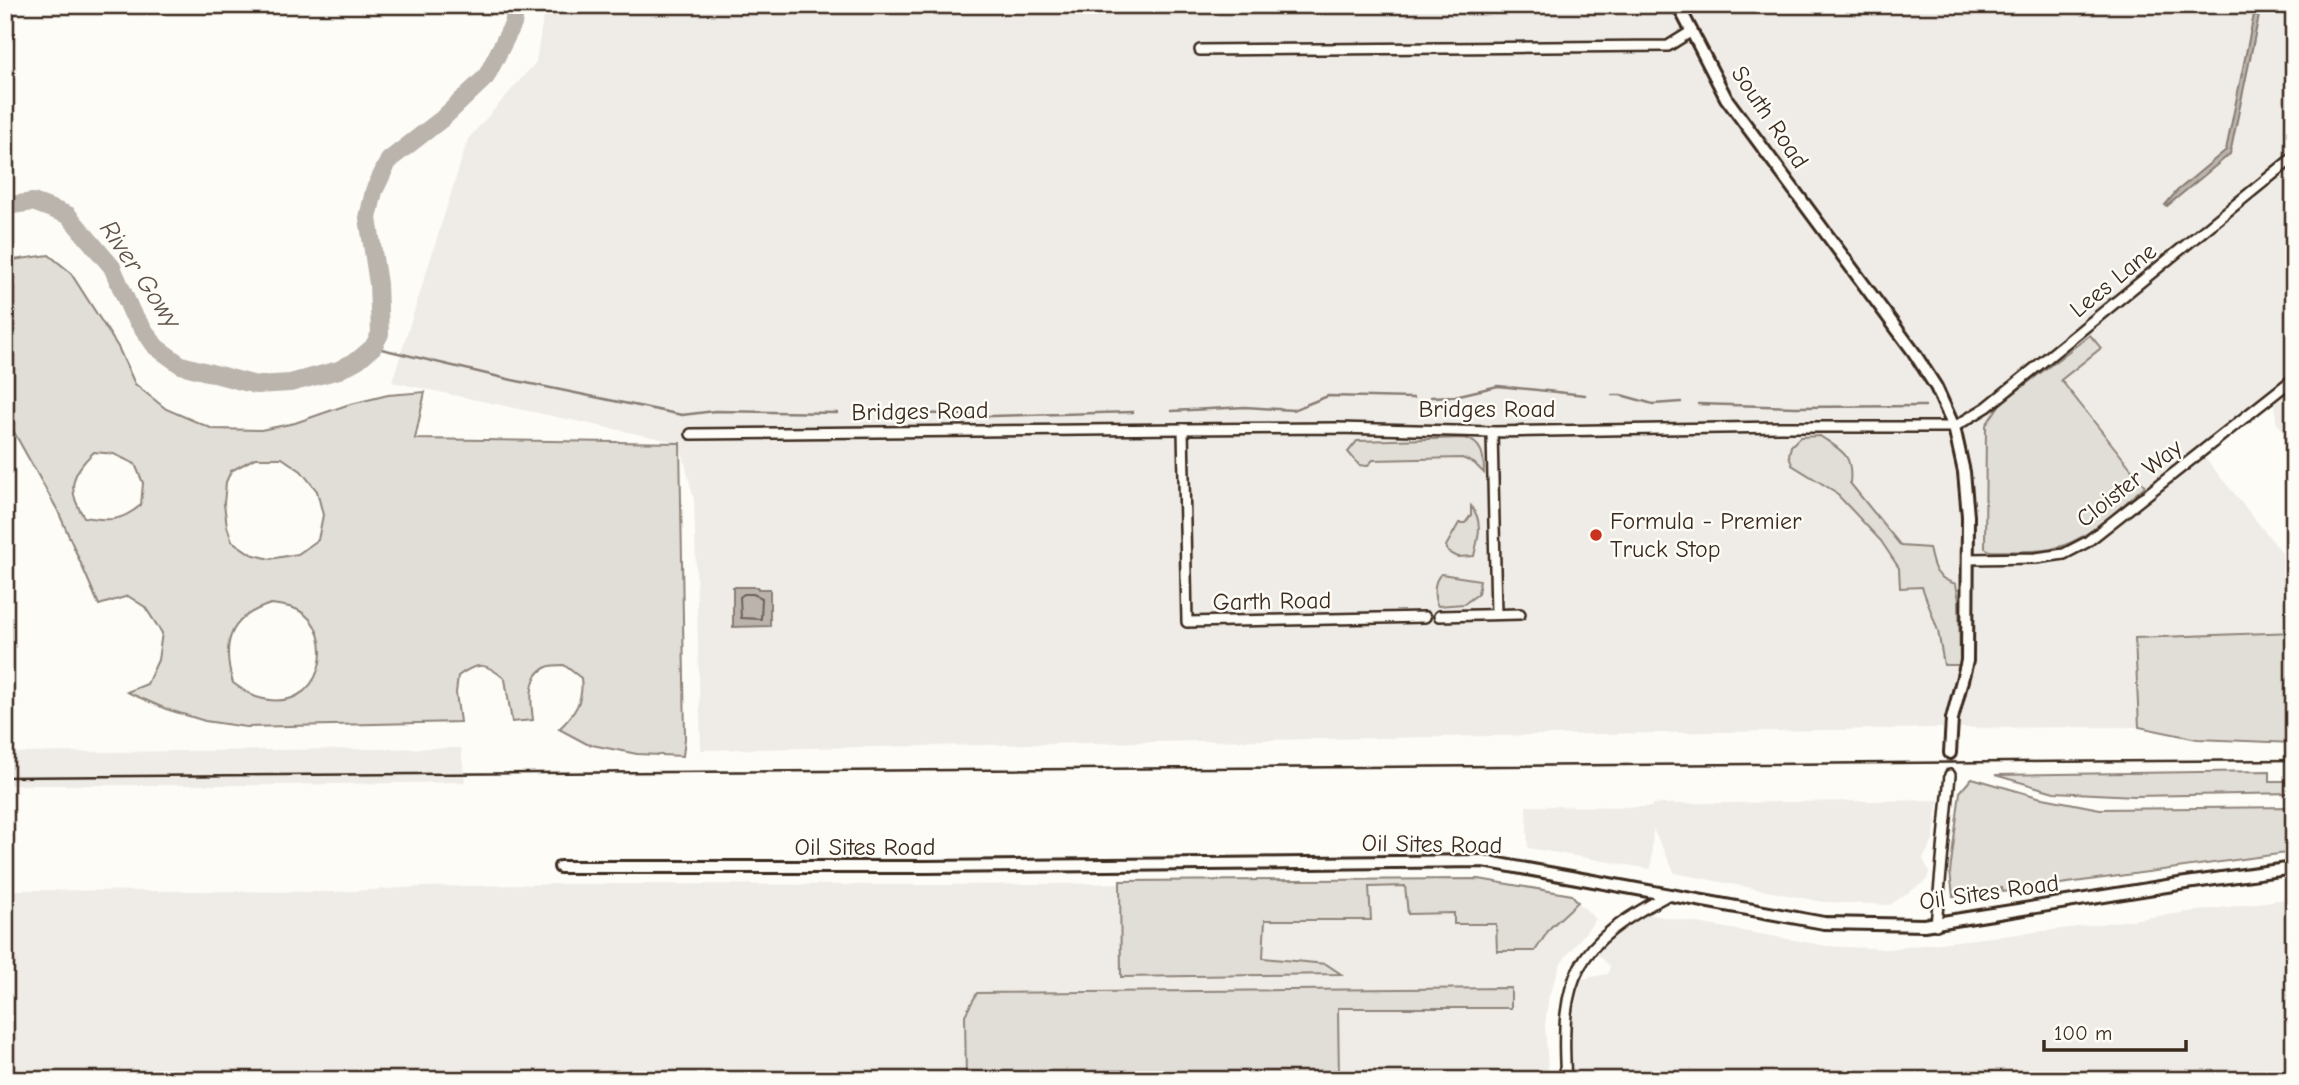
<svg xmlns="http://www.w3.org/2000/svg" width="2299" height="1085" viewBox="0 0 2299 1085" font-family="'Comic Neue',sans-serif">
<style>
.built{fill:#efece7}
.green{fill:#e1ded7;stroke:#8e847a;stroke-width:2;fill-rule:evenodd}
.water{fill:#bbb4ad;stroke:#887d74;stroke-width:2}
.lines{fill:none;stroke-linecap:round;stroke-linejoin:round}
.shore{stroke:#6e6157;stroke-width:2}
.stream{stroke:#887d74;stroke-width:2.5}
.river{stroke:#bbb4ad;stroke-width:18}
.tertiary-tunnel{stroke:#d6d2cc;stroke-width:10;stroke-dasharray:10 5;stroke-linecap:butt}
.minor-casing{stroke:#3b2a1e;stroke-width:14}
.tertiary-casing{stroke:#3b2a1e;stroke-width:16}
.minor{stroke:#fdfcf7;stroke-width:9}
.tertiary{stroke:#fdfcf7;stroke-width:10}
.rail{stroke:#3b2a1e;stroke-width:2.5}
.poi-dot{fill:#c8321e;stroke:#fdfcf7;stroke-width:2.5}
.labels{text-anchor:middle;stroke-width:5;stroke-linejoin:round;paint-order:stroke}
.street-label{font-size:24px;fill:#3b2a1e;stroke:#fdfcf7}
.poi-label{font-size:24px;fill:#3b2a1e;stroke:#fdfcf7;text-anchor:start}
.water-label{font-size:26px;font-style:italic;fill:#615349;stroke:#fdfcf7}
</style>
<rect width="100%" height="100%" fill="#fdfcf7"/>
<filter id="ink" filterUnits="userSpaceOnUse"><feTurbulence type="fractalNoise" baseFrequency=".0143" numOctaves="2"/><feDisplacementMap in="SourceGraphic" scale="14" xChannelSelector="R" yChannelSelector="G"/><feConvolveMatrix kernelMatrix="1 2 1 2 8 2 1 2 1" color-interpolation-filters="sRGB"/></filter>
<g filter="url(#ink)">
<!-- built -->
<g class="built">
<path d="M545,5h1747l2,439 -18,-22 -1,-20 -70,56 89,109v65l-159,6 4,89 -197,1 -1241,22 -7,-250 -14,-57 -288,-61 76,-243 68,-77z"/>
<path d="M461,748l4,34 -187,3h-273v-32z"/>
<path d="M1939,800l-6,41 -10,18 6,12 -2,9 -37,25 -67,-3 -148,-29 -22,-44 -2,40 -123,-21 -2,-42 126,1v-3z"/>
<path d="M1477,880l94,16 25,23 -35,44 -12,32 -4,30 4,55h-1544v-190l330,2 88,-5 136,-3 372,1z"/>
<path d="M2294,898v182h-722l-3,-46 12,-55 27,-5 2,-8 -13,-12 7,-11 43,-29 180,32 60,3 183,-21z"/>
</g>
<!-- green -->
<g class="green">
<path d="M49,255l21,17 48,75 17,37 31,25 47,20 48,1 34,-7 52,-18 41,-10 37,-3 -10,47 265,4 5,295 -2,18 -46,-2 -50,-10 -28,-15c16,-15 25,-29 22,-51l-17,-13c-5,0 -13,0 -17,2 -20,8 -16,37 -14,53l-21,2 -7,-43c-19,-16 -26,-18 -47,-3l-2,17 4,29 -214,5 -41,-6 -39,-12 -39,-17 20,-8 11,-24 4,-27 -17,-26 -17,-11 -29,9 -41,-94 -53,-95v-155zM94,452l20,2 21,10 8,19 -2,22c-21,17 -31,16 -57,12 -18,-27 -13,-44 10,-65zM255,458h27l19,13 16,20 6,24 -5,25 -20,14 -28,5 -19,-5 -19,-13 -5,-15 -3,-22 2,-22 5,-11zM271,604c8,1 19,2 27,6 41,20 27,109 -42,87 -8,-3 -16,-9 -23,-14 -12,-40 -4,-66 38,-79z"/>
<path d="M2090,335l11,13 -40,32 84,106c-27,23 -58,56 -94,63 -20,4 -41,2 -61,2l-5,-3 1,-123 14,-21z"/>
<path d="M1820,436c22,15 33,18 30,47l51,63 28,2c4,20 6,30 27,36l3,16 1,65h-16l-6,-34 -16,-44 -22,1 -1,-20 -18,-27 -47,-50 -42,-26 -3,-10 2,-9 9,-9z"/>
<path d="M1465,438c18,5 19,19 19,35l-10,-10 -12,-5 -89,2 -6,6 -8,-1 -11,-13 9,-11z"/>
<path d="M1471,506c13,16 7,32 3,50l-16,1 -10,-5 -2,-6 13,-23h6l6,-8z"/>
<path d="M1441,574l39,6 -2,14 -14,10 -26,2c-5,-8 -5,-25 3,-32z"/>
<path d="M2294,632v111l-97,-4 -58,-12 -4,-89z"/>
<path d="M2270,771v10h24v12l-159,3 -81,-4 -59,-17z"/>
<path d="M1972,778l66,19 62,12 194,-2v45l-291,40 -1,-4 -49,8 -3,-24 10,-80z"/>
<path d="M1479,879l93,16 6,7 -28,26 -15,23h-38l-1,-27h-42v-11l-46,1 -3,-28 -36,1 2,33h-106l-2,38 63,6 15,10 -220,3 -1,-96z"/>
<path d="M1511,988v20h-173l1,72h-373l-1,-65 12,-22z"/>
</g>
<!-- water -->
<g class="water">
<path d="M2256,5l5,1 -31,148 -63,52 -2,-1 12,-14 49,-41z"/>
<path d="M733,587h25v2h12v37l-37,1z"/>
</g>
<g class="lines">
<!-- shore -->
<path class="shore" d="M744,594h9l9,4 -1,21 -20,-1 -1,-21z"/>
<!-- stream -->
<g class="stream">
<path d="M373,347l139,33 170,35 33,-4 122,2"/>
<path d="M1612,395h9l32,9 28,-2"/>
<path d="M1431,397l24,-1 43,-10 87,9"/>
<path d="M1698,404l98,3 129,-1"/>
<path d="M1172,411l73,-4 48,3 35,-14 85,2"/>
<path d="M893,412l98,4 142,-4"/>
</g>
<!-- river -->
<path class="river" d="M5,206l28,-4 35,13 44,52 20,46 24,34 25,18 75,20 34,-2 49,-13 20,-11 14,-12 7,-13 -2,-50 -10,-66 6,-27 15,-31 53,-41 44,-42 27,-53 4,-19"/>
<!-- tertiary-tunnel -->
<path class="tertiary-tunnel" d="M1950,753v22"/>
<defs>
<g id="minor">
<path d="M1200,50l468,-4 24,-15"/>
<path d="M1183,429l4,193 238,-5"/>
<path d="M1492,432l4,182"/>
<path d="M691,434l492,-5 155,-1 154,4 287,-5h175l33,-20 307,-250"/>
<path d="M1968,559l68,-1 28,-4 23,-12 205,-162"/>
<path d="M1439,616l81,-2"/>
<path d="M1936,925l14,-150"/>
<path d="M1566,1080c-7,-105 10,-136 102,-185"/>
</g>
<g id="tertiary">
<path d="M1678,5l48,93 187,253 23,36 18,40 10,45 4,44 -1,145 -15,58 -2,34"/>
<path d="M560,867h365l558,-6 341,62 100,2 255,-41 115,-16"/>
</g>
</defs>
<!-- minor casing -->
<use href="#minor" class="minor-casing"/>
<!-- tertiary casing -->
<use href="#tertiary" class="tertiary-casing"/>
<!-- minor -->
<use href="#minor" class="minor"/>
<!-- tertiary -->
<use href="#tertiary" class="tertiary"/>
<!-- rail -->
<path class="rail" d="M5,777l2289,-17"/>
</g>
</g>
<!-- markers -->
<circle class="poi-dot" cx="1596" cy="535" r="7"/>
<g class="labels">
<!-- street labels -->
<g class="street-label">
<text transform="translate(1770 117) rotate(56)" y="8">South Road</text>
<text transform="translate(2113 280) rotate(-39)" y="8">Lees Lane</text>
<text x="1487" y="417">Bridges Road</text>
<text transform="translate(920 411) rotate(-1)" y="8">Bridges Road</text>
<text transform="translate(2129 483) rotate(-38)" y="8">Cloister Way</text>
<text transform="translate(1272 601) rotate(-1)" y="8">Garth Road</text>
<text transform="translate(1432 844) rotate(1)" y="8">Oil Sites Road</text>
<text x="865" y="855">Oil Sites Road</text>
<text transform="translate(1989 892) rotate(-8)" y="8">Oil Sites Road</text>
</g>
<!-- poi labels -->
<g class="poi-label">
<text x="1610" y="529">Formula - Premier<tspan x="1610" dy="28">Truck Stop</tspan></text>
</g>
<!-- water labels -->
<g class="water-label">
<text transform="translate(141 274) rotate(56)" y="9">River Gowy</text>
</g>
</g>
<!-- margin -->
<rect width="2299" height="1085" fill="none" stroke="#fdfcf7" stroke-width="28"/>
<rect x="14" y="14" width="2271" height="1057" fill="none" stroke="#3b2a1e" stroke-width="2.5" filter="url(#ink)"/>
<!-- scale -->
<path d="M2044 1040v10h142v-10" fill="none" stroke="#3b2a1e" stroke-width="3.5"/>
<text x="2054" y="1040" font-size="21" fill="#3b2a1e" stroke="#fdfcf7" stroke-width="5" paint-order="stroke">100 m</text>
</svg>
